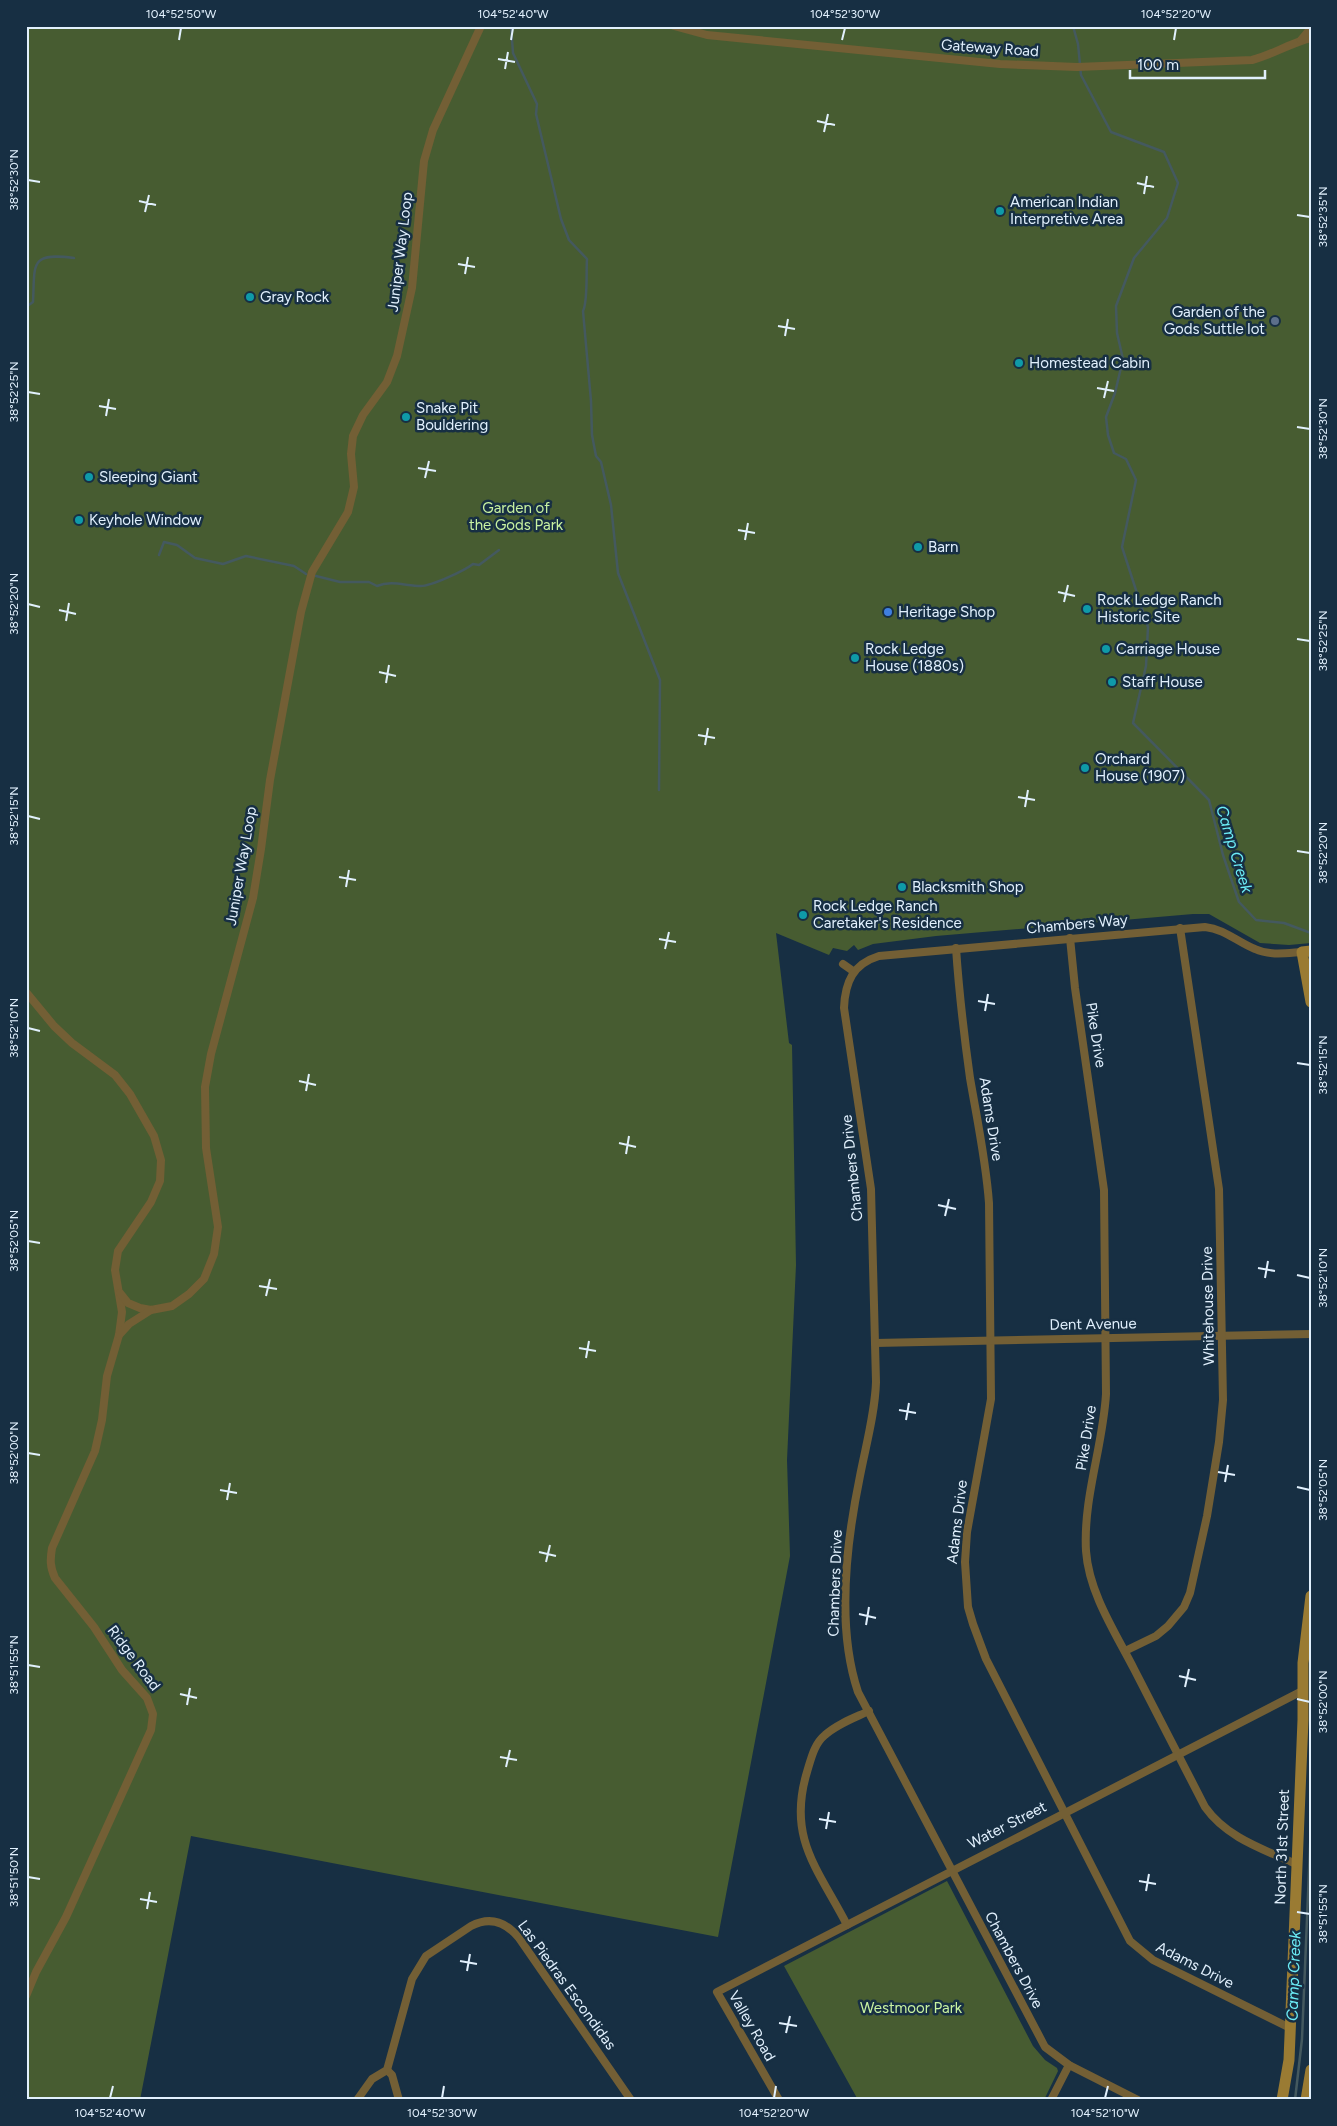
<svg xmlns="http://www.w3.org/2000/svg" width="1337" height="2126" viewBox="0 0 1337 2126" font-family="Figtree,sans-serif">
<style>
.green{fill:#475c31}
.lines{fill:none;stroke-linecap:round;stroke-linejoin:round}
.stream{stroke:#44595f;stroke-width:2.5}
.street{stroke:#735f35;stroke-width:8}
.secondary{stroke:#9a7b33;stroke-width:11}
.ticks{fill:none;stroke:#e1f0fd;stroke-width:2}
.culture-dot{fill:#0f9aa8;stroke:#172f43;stroke-width:2}
.service-dot{fill:#5c6f8a;stroke:#172f43;stroke-width:2}
.shop-dot{fill:#3f7fe0;stroke:#172f43;stroke-width:2}
.labels{text-anchor:middle;stroke-width:5;stroke-linejoin:round;paint-order:stroke}
.street-label{font-size:15px;fill:#e1f0fd;stroke:#172f43}
.poi-label{font-size:15px;fill:#e1f0fd;stroke:#172f43;text-anchor:start}
.park-label{font-size:15px;fill:#c9f2a1;stroke:#172f43}
.water-label{font-size:16px;font-style:italic;fill:#6cedf7;stroke:#172f43}
.neatline{fill:none;stroke:#e1f0fd;stroke-width:2}
.ticks-label{font-size:12px;text-anchor:middle;fill:#e1f0fd}
</style>
<rect width="100%" height="100%" fill="#172f43"/>
<!-- green -->
<g class="green">
<path d="M26,26h1285v917l-22,2 -29,-2 -51,-29h-16l-257,22 -63,8 -15,6 -4,-5 -7,6 -14,-3 -4,7 -53,-22 13,110 3,2 4,220 -9,195 3,96 -72,381 -527,-101 -51,264h-114z"/>
<path d="M947,1881l86,165 12,14 12,8 1,3 -14,29h-186l-74,-134z"/>
</g>
<g class="lines">
<!-- stream -->
<g class="stream">
<path d="M511,26l2,27 24,51 -1,10 25,105 8,21 18,19c-1,14 1,42 -4,52l8,90 1,34 4,21 5,6 10,43 7,68 42,107 -1,110"/>
<path d="M1073,26l5,18 3,31 30,57 53,20 14,31 -11,35 -33,40 -18,48 1,27 6,26 -8,34 -9,24 2,18 6,18 12,6 10,21 -14,67 26,80 -2,39 -13,57 76,77 14,55 16,47 17,18 28,3 27,10"/>
<path d="M26,307l7,-5c2,-38 -4,-50 41,-44"/>
<path d="M159,555l5,-13 13,3 18,13 28,6 23,-8 48,10 12,8"/>
<path d="M316,576l24,6h29l8,4c14,-6 29,0 44,0 10,0 43,-15 52,-22l6,1 20,-15"/>
<path d="M1295,2100l7,-61 9,-216"/>
</g>
<!-- street -->
<g class="street">
<path d="M674,26l33,9 293,29 77,3 175,-7c20,-5 38,-17 59,-22"/>
<path d="M1301,40l10,-12"/>
<path d="M1070,938l5,50 29,202 2,204c-3,52 -23,104 -20,157 3,42 29,81 48,118 24,46 47,92 71,138 22,31 58,42 91,57"/>
<path d="M956,948c3,44 8,87 14,130 7,41 16,83 19,125l2,196 -24,133 -2,30 3,45 5,17 13,35 144,282 23,19 137,68"/>
<path d="M843,964l10,7"/>
<path d="M26,992l28,34 18,17 43,32 15,19 24,42 7,24 -1,21 -9,21 -33,49 -3,19 7,42 -3,23 -12,41 -5,44 -7,31 -43,97c-2,12 -2,19 3,30l39,49 28,43 25,28 6,16 -2,16 -85,187 -30,55 -10,24"/>
<path d="M120,1293l8,10 12,5 11,2 21,-4 17,-12 15,-15 10,-25 4,-27 -12,-79 -1,-61 6,-33 42,-156 8,-49 9,-69 31,-168 11,-40 36,-60 6,-25 -3,-33 2,-18 10,-21 24,-33 10,-26 15,-68 12,-127 9,-31 48,-104"/>
<path d="M119,1335l10,-11 22,-14"/>
<path d="M875,1343l436,-9"/>
<path d="M1125,1651l31,-15 12,-10 16,-19 6,-14 17,-77 12,-74 4,-42 -4,-211 -39,-261"/>
<path d="M847,1925c-29,-56 -60,-87 -40,-153 4,-13 7,-28 18,-37 12,-11 29,-17 44,-24"/>
<path d="M387,2070l5,5 7,25"/>
<path d="M357,2100l15,-21 15,-9 25,-91 14,-23 45,-30c19,-10 35,-4 48,12l112,162"/>
<path d="M779,2100l-62,-108 585,-301"/>
<path d="M1051,2100l18,-35"/>
<path d="M1138,2100l-69,-35 -24,-18 -187,-355c-22,-66 -12,-148 2,-216 6,-31 15,-63 16,-94l-5,-193 -27,-181c1,-26 9,-44 35,-52l326,-29c20,2 32,15 50,22 15,7 32,4 47,3"/>
</g>
<!-- secondary -->
<g class="secondary">
<path d="M1311,951l-9,1 9,50"/>
<path d="M1282,2100l7,-40 14,-340v-57l8,-67"/>
<path d="M1306,2100l5,-30"/>
</g>
</g>
<!-- ticks -->
<path class="ticks" d="M179,40l2,-12M511,40l2,-12M842,40l3,-12M1174,40l2,-12M498,59l17,3M505,69l3,-17M817,121l18,4M824,132l4,-18M28,180l12,2M1137,183l17,4M1144,194l3,-18M139,201l17,4M145,212l4,-17M1297,215l13,2M458,264l17,3M465,274l3,-17M778,326l17,3M785,336l3,-17M1097,388l17,3M28,392l12,2M1104,398l4,-17M99,406l17,3M106,416l3,-17M1297,427l13,2M418,468l18,3M425,478l4,-17M738,530l17,3M745,540l3,-17M1058,592l17,4M1064,602l4,-17M28,604l12,3M59,610l17,4M66,621l3,-18M1297,639l13,2M379,672l17,4M386,683l3,-18M698,735l17,3M705,745l3,-17M1018,797l17,3M1025,807l3,-17M28,816l12,3M1297,851l13,2M339,877l17,3M346,887l3,-17M659,939l17,3M665,949l4,-17M978,1001l17,3M985,1011l3,-17M28,1028l12,3M1297,1063l13,2M299,1081l17,4M306,1091l3,-17M619,1143l17,4M626,1154l3,-18M938,1205l18,4M945,1216l4,-17M28,1241l12,2M1258,1268l17,3M1297,1275l13,3M1265,1278l3,-17M259,1286l18,3M266,1296l4,-17M579,1348l17,3M586,1358l3,-17M899,1410l17,3M906,1420l3,-17M28,1453l12,2M1218,1472l17,3M1225,1482l3,-17M1297,1487l13,3M220,1490l17,3M227,1500l3,-17M539,1552l17,4M546,1562l4,-17M859,1614l17,4M866,1625l3,-18M28,1665l12,2M1179,1676l17,4M1185,1687l4,-18M180,1694l17,4M1297,1699l13,3M187,1705l3,-17M500,1757l17,3M506,1767l4,-17M819,1819l17,3M826,1829l3,-17M28,1877l12,2M1139,1881l17,3M1146,1891l3,-17M140,1899l17,3M147,1909l3,-17M1297,1912l13,2M460,1961l17,3M467,1971l3,-17M779,2023l18,3M786,2033l4,-17M110,2098l3,-12M442,2098l2,-12M774,2098l2,-12M1105,2098l3,-12"/>
<!-- markers -->
<g class="culture-dot">
<circle cx="1000" cy="211" r="5"/>
<circle cx="250" cy="297" r="5"/>
<circle cx="1019" cy="363" r="5"/>
<circle cx="406" cy="417" r="5"/>
<circle cx="89" cy="477" r="5"/>
<circle cx="79" cy="520" r="5"/>
<circle cx="918" cy="547" r="5"/>
<circle cx="1087" cy="609" r="5"/>
<circle cx="1106" cy="649" r="5"/>
<circle cx="855" cy="658" r="5"/>
<circle cx="1112" cy="682" r="5"/>
<circle cx="1085" cy="768" r="5"/>
<circle cx="902" cy="887" r="5"/>
<circle cx="803" cy="915" r="5"/>
</g>
<circle class="service-dot" cx="1275" cy="321" r="5"/>
<circle class="shop-dot" cx="888" cy="612" r="5"/>
<g class="labels">
<!-- street labels -->
<g class="street-label">
<text transform="translate(990 48) rotate(4)" y="5">Gateway Road</text>
<text transform="translate(400 252) rotate(-83)" y="5">Juniper Way Loop</text>
<text transform="translate(241 866) rotate(-80)" y="5">Juniper Way Loop</text>
<text transform="translate(1077 924) rotate(-5)" y="5">Chambers Way</text>
<text transform="translate(1096 1035) rotate(81)" y="5">Pike Drive</text>
<text transform="translate(991 1119) rotate(81)" y="5">Adams Drive</text>
<text transform="translate(852 1168) rotate(-96)" y="5">Chambers Drive</text>
<text transform="translate(1208 1306) rotate(-91)" y="5">Whitehouse Drive</text>
<text transform="translate(1093 1324) rotate(-1)" y="5">Dent Avenue</text>
<text transform="translate(1086 1438) rotate(-81)" y="5">Pike Drive</text>
<text transform="translate(957 1522) rotate(-83)" y="5">Adams Drive</text>
<text transform="translate(835 1583) rotate(-88)" y="5">Chambers Drive</text>
<text transform="translate(134 1658) rotate(53)" y="5">Ridge Road</text>
<text transform="translate(1007 1825) rotate(-27)" y="5">Water Street</text>
<text transform="translate(1282 1847) rotate(-88)" y="5">North 31st Street</text>
<text transform="translate(1014 1960) rotate(62)" y="5">Chambers Drive</text>
<text transform="translate(1195 1965) rotate(27)" y="5">Adams Drive</text>
<text transform="translate(567 1985) rotate(54)" y="5">Las Piedras Escondidas</text>
<text transform="translate(752 2026) rotate(60)" y="5">Valley Road</text>
</g>
<!-- poi labels -->
<g class="poi-label">
<text x="1010" y="207">American Indian<tspan x="1010" dy="17">Interpretive Area</tspan></text>
<text x="260" y="302">Gray Rock</text>
<text x="1265" y="317" text-anchor="end">Garden of the<tspan x="1265" dy="17">Gods Suttle lot</tspan></text>
<text x="1029" y="368">Homestead Cabin</text>
<text x="416" y="413">Snake Pit<tspan x="416" dy="17">Bouldering</tspan></text>
<text x="99" y="482">Sleeping Giant</text>
<text x="89" y="525">Keyhole Window</text>
<text x="928" y="552">Barn</text>
<text x="1097" y="605">Rock Ledge Ranch<tspan x="1097" dy="17">Historic Site</tspan></text>
<text x="898" y="617">Heritage Shop</text>
<text x="865" y="654">Rock Ledge<tspan x="865" dy="17">House (1880s)</tspan></text>
<text x="1116" y="654">Carriage House</text>
<text x="1122" y="687">Staff House</text>
<text x="1095" y="764">Orchard<tspan x="1095" dy="17">House (1907)</tspan></text>
<text x="912" y="892">Blacksmith Shop</text>
<text x="813" y="911">Rock Ledge Ranch<tspan x="813" dy="17">Caretaker's Residence</tspan></text>
</g>
<!-- park labels -->
<g class="park-label">
<text x="516" y="513">Garden of<tspan x="516" dy="17">the Gods Park</tspan></text>
<text x="911" y="2013">Westmoor Park</text>
</g>
<!-- water labels -->
<g class="water-label">
<text transform="translate(1235 849) rotate(73)" y="6">Camp Creek</text>
<text transform="translate(1293 1976) rotate(-88)" y="6">Camp Creek</text>
</g>
</g>
<!-- border -->
<rect width="1337" height="2126" fill="none" stroke="#172f43" stroke-width="55"/>
<!-- scale -->
<path d="M1130 70v8h135v-8" fill="none" stroke="#e1f0fd" stroke-width="2.5"/>
<text x="1137" y="70" font-size="15" fill="#e1f0fd" stroke="#172f43" stroke-width="4" paint-order="stroke">100 m</text>
<rect x="28" y="28" width="1282" height="2070" class="neatline"/>
<g class="ticks-label">
<text x="181" y="18">104°52'50"W</text>
<text x="513" y="18">104°52'40"W</text>
<text x="845" y="18">104°52'30"W</text>
<text x="1176" y="18">104°52'20"W</text>
<text transform="translate(14 180) rotate(-90)" y="4">38°52'30"N</text>
<text transform="translate(1323 217) rotate(-90)" y="4">38°52'35"N</text>
<text transform="translate(14 392) rotate(-90)" y="4">38°52'25"N</text>
<text transform="translate(1323 429) rotate(-90)" y="4">38°52'30"N</text>
<text transform="translate(14 604) rotate(-90)" y="4">38°52'20"N</text>
<text transform="translate(1323 641) rotate(-90)" y="4">38°52'25"N</text>
<text transform="translate(14 816) rotate(-90)" y="4">38°52'15"N</text>
<text transform="translate(1323 853) rotate(-90)" y="4">38°52'20"N</text>
<text transform="translate(14 1028) rotate(-90)" y="4">38°52'10"N</text>
<text transform="translate(1323 1065) rotate(-90)" y="4">38°52'15"N</text>
<text transform="translate(14 1241) rotate(-90)" y="4">38°52'05"N</text>
<text transform="translate(1323 1278) rotate(-90)" y="4">38°52'10"N</text>
<text transform="translate(14 1453) rotate(-90)" y="4">38°52'00"N</text>
<text transform="translate(1323 1490) rotate(-90)" y="4">38°52'05"N</text>
<text transform="translate(14 1665) rotate(-90)" y="4">38°51'55"N</text>
<text transform="translate(1323 1702) rotate(-90)" y="4">38°52'00"N</text>
<text transform="translate(14 1877) rotate(-90)" y="4">38°51'50"N</text>
<text transform="translate(1323 1914) rotate(-90)" y="4">38°51'55"N</text>
<text x="110" y="2117">104°52'40"W</text>
<text x="442" y="2117">104°52'30"W</text>
<text x="774" y="2117">104°52'20"W</text>
<text x="1105" y="2117">104°52'10"W</text>
</g>
</svg>
